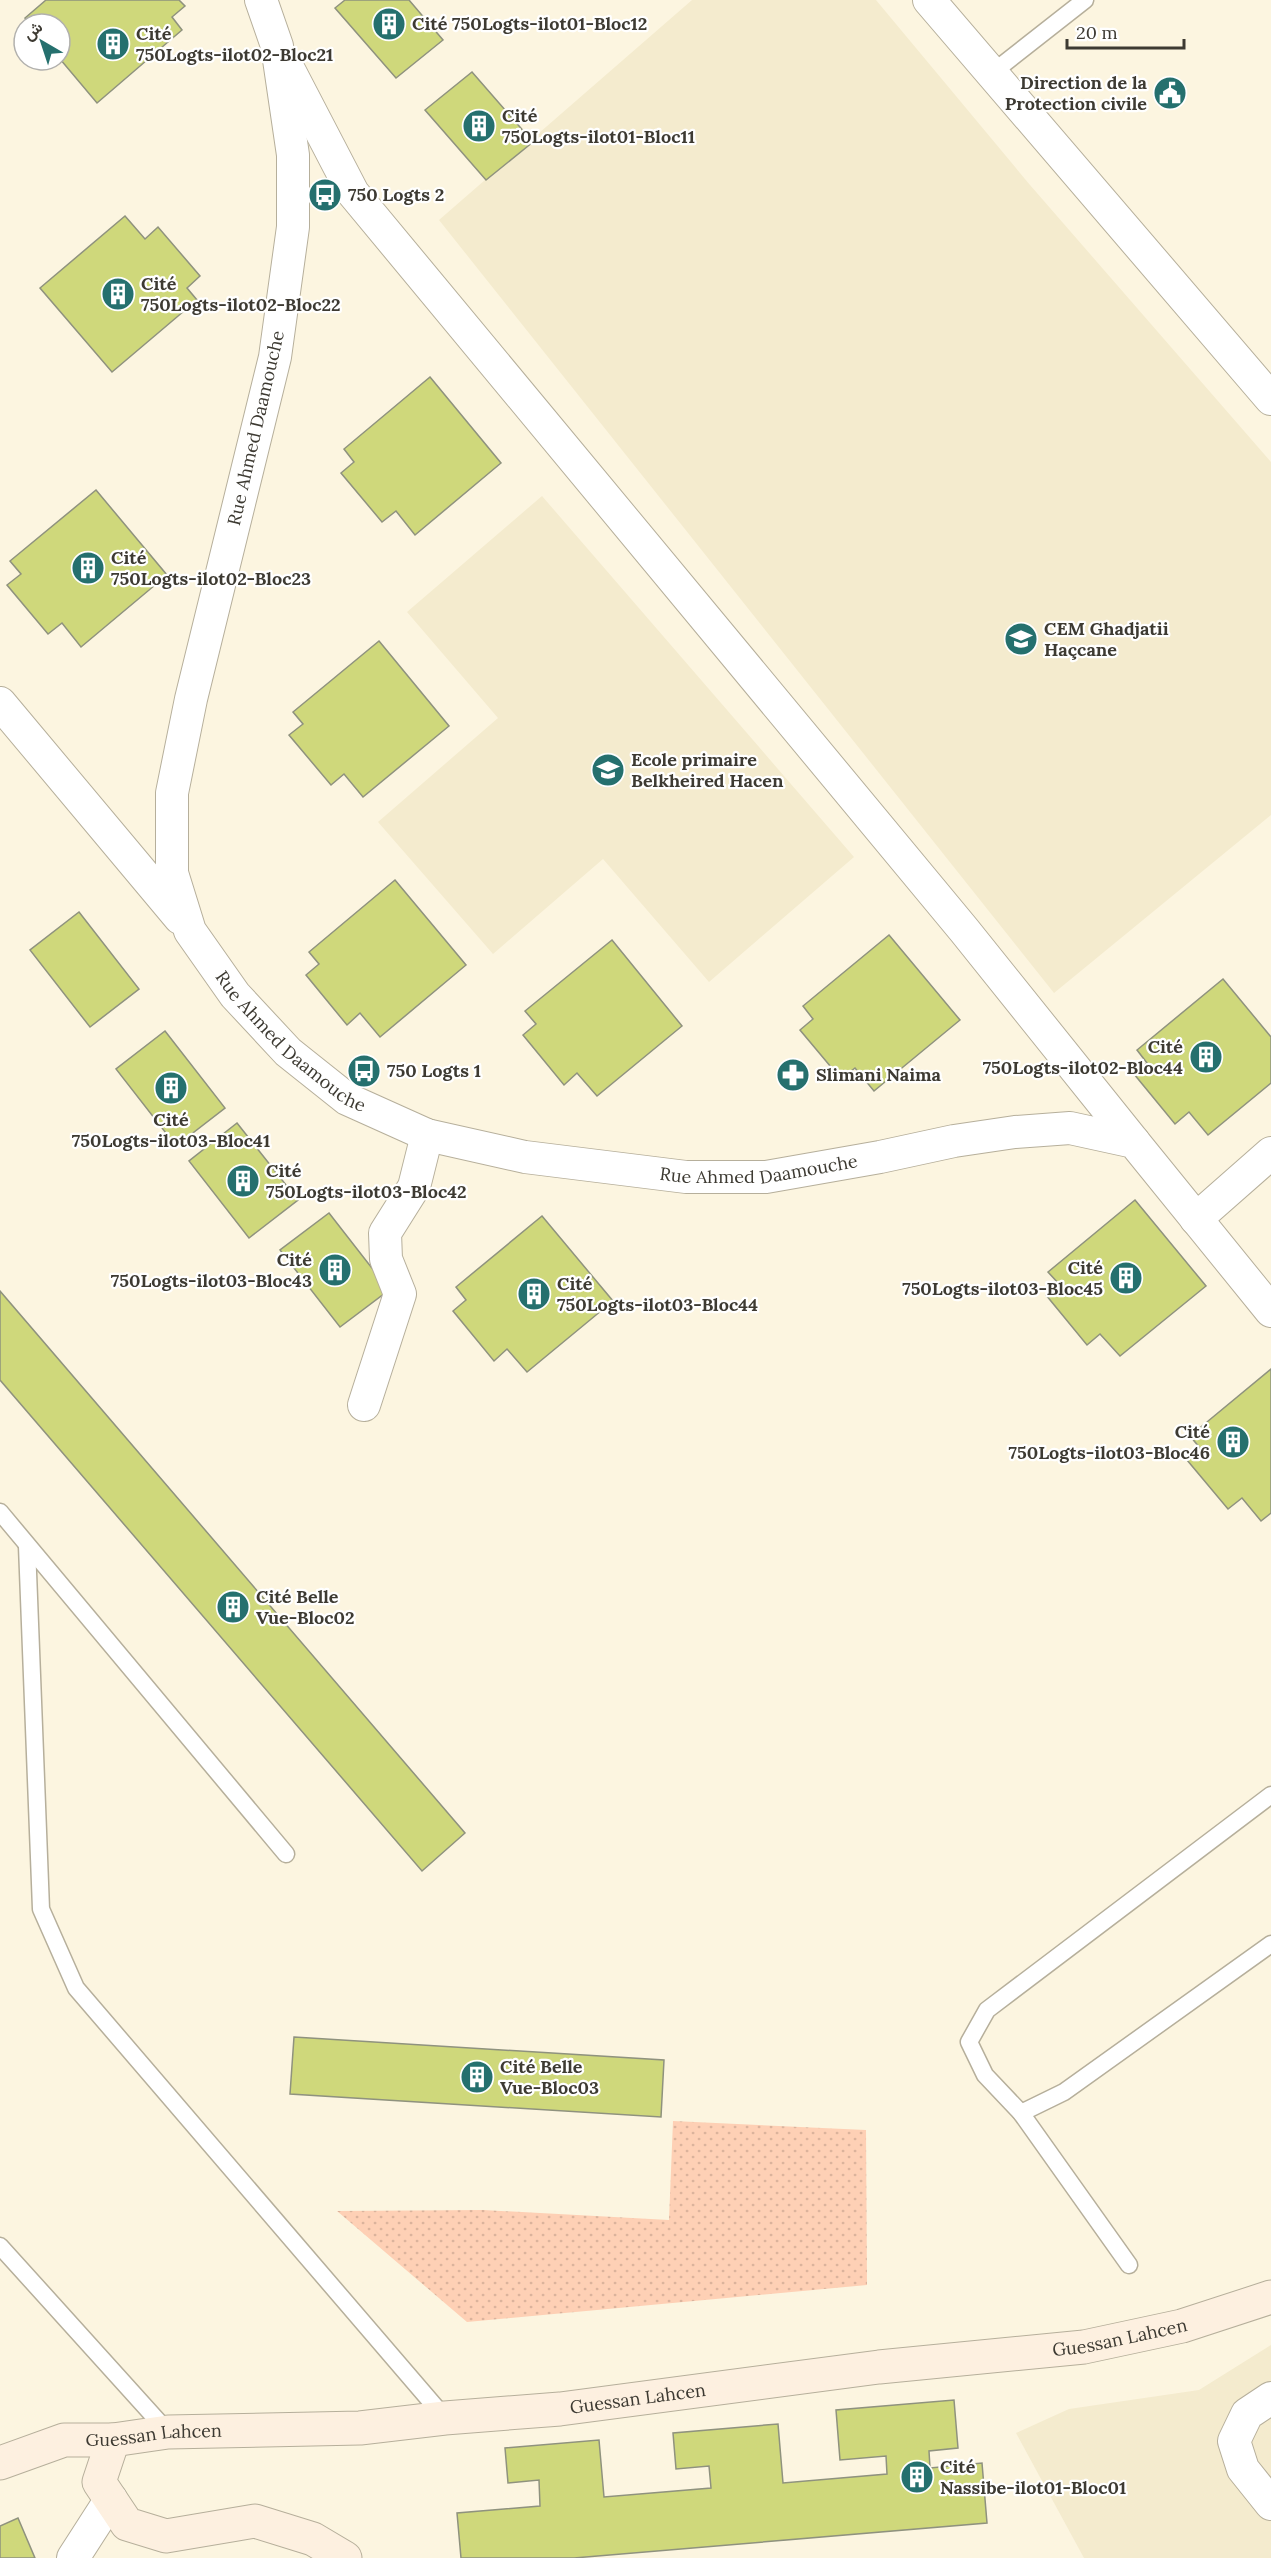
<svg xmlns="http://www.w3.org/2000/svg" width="1271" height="2558" viewBox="0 0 1271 2558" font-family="Lora,Vazirmatn,serif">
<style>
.built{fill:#f4ebce}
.garden{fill:url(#garden-dots)}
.building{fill:#cfd87b;stroke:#8f927e;stroke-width:1.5}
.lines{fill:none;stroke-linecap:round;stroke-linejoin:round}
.lane-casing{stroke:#b6af9b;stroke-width:19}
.street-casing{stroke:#b6af9b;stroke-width:34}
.secondary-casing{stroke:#b6af9b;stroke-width:35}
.lane{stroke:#fff;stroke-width:16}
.street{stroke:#fff;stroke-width:32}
.secondary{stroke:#fdf0e0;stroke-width:33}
.labels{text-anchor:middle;stroke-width:4.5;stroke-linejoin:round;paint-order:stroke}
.poi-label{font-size:18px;font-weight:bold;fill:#3d3a32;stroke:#fff;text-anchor:start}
.street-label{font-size:18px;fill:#3d3a32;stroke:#fff}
</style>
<defs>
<pattern id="garden-dots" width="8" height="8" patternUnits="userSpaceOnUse" patternTransform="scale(1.5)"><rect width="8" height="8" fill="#fed0b5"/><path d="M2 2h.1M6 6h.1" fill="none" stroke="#dbb39c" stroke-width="1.8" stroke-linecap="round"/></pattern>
</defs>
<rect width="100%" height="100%" fill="#fcf5e0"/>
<!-- built -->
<g class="built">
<path d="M692,0h184l154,185 241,277v353l-217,178 -615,-773z"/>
<path d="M542,496l312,361 -145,125 -106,-123 -110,95 -115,-132 120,-104 -91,-106z"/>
<path d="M1271,2345v213h-187l-68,-125 53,-24 130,-19z"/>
</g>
<!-- garden -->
<path class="garden" d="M673,2121l193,9 1,155 -400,37 -130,-111 146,-1 186,10z"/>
<!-- building -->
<g class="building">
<path d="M46,0h133l6,6 -13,11 10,13 -85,73 -37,-44v-35h-30l-5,-6z"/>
<path d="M345,0h64l34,40 -47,38 -61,-70z"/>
<path d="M472,72l61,70 -47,38 -61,-70z"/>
<path d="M125,216l20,23 13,-12 42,49 -13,12 10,12 -85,72 -72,-84z"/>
<path d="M430,377l71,86 -86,72 -19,-24 -14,11 -41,-49 13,-11 -10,-13z"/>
<path d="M96,490l71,85 -86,72 -19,-24 -14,11 -41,-49 14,-11 -11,-13z"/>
<path d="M379,641l70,85 -86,71 -19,-23 -13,11 -42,-50 14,-11 -10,-12z"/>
<path d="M395,880l71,85 -86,72 -20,-24 -13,12 -41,-50 13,-11 -10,-12z"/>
<path d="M79,912l60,77 -49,38 -60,-77z"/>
<path d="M889,935l71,85 -86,71 -19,-23 -14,11 -41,-49 13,-11 -10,-13z"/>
<path d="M612,940l70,86 -85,70 -20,-23 -13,12 -41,-50 13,-11 -11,-13z"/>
<path d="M1223,979l48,58v46l-63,52 -19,-23 -14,12 -41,-50 13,-11 -10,-13z"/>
<path d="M165,1031l60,77 -49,38 -60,-77z"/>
<path d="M237,1123l61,77 -49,38 -60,-77z"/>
<path d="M1135,1200l71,86 -86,70 -20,-22 -13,11 -41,-50 13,-11 -11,-12z"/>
<path d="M329,1213l60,77 -49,37 -60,-77z"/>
<path d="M542,1216l71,85 -86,71 -20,-23 -13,12 -41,-50 13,-11 -10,-13z"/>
<path d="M0,1291l465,542 -43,38 -422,-491z"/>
<path d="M1271,1369v144l-10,8 -19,-23 -14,11 -41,-49 13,-12 -10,-12z"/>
<path d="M294,2037l370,23 -3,57 -371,-23z"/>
<path d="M954,2400l4,48 -29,3 1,17 52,-5 5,60 -413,35h-113l-4,-45 83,-7 -1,-26 -31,3 -3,-35 94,-8 5,57 107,-9 -2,-22 -33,3 -3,-36 105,-9 5,59 104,-9 -1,-18 -46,4 -4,-50z"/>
<path d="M18,2518l17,40h-35v-32z"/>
</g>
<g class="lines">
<defs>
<g id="lane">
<path d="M992,73l93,-73"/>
<path d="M0,1512l286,342"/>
<path d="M27,1546l14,363 35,79 369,430"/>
<path d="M1021,2113l43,-21 207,-148"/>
<path d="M0,2246l168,186"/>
<path d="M1129,2265l-108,-152 -36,-38 -16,-33 18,-32 284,-215"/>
</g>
<g id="street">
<path id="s1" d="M261,0l16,46 16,109v72l-18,130 -84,342 -19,94v80l18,58 45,64 53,57 59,47 80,36 98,22 161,20h80l114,-20 74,-16 61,-9 55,-4 64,14 137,169"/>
<path d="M929,0l342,399"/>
<path d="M289,70l64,123 611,737 170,212"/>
<path d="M0,703l180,215"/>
<path d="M1196,1219l75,-66"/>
<path d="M364,1405l36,-111 -14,-35 -1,-26 29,-46 13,-52"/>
<path d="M1271,2398l-24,16 -13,27 9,28 28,35"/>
<path d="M73,2558l38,-59"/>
</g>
<g id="secondary">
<path d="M113,2440l-14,42 28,42 39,12 89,-15 58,18 32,19"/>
<path id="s2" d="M0,2463l64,-23h49l55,-8 192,-4 85,-10 115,-9 319,-42 205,-20 98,-21 89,-29"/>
</g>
</defs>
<!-- lane casing -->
<use href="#lane" class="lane-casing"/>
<!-- street casing -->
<use href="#street" class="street-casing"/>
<!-- secondary casing -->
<use href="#secondary" class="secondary-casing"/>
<!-- lane -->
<use href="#lane" class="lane"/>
<!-- street -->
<use href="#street" class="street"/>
<!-- secondary -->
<use href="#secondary" class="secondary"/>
</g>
<!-- icons -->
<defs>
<symbol id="building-disc" viewBox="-11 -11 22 22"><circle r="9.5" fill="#25706e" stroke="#fff"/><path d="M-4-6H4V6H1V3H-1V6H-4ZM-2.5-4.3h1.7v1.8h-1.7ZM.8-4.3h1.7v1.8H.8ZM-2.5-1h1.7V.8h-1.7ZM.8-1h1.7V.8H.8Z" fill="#fff"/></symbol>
<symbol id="civic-disc" viewBox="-11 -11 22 22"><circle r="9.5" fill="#25706e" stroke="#fff"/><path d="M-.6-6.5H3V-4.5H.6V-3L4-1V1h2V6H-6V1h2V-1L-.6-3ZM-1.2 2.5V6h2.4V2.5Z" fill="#fff"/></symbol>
<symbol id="bus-disc" viewBox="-11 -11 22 22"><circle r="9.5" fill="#25706e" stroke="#fff"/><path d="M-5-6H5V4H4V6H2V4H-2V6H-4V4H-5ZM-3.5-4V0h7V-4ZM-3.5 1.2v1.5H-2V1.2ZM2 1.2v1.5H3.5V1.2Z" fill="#fff"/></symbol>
<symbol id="university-disc" viewBox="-11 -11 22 22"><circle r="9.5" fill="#25706e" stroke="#fff"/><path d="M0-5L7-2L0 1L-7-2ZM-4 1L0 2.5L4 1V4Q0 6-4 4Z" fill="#fff"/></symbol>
<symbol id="school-disc" viewBox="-11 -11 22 22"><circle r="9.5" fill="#25706e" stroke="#fff"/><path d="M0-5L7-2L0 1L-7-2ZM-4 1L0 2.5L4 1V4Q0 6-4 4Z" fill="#fff"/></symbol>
<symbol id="pharmacy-disc" viewBox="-11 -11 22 22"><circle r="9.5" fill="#25706e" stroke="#fff"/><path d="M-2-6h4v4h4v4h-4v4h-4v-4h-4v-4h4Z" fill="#fff"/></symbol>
</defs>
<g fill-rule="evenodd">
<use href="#building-disc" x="370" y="5" width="38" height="38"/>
<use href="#building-disc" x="94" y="25" width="38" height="38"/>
<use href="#civic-disc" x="1151" y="74" width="38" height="38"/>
<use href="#building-disc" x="460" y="107" width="38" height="38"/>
<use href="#bus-disc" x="306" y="176" width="38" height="38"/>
<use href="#building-disc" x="99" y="275" width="38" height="38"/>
<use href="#building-disc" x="69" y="549" width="38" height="38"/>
<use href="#university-disc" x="1002" y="620" width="38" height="38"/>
<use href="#school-disc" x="589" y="751" width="38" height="38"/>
<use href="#building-disc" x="1187" y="1038" width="38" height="38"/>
<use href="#bus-disc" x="345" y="1052" width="38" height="38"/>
<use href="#pharmacy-disc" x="774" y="1056" width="38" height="38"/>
<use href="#building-disc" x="152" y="1069" width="38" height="38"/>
<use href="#building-disc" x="224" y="1162" width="38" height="38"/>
<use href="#building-disc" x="316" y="1251" width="38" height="38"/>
<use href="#building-disc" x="1107" y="1259" width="38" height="38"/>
<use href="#building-disc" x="515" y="1275" width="38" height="38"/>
<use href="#building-disc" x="1214" y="1423" width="38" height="38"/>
<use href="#building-disc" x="214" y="1588" width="38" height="38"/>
<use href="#building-disc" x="458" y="2058" width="38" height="38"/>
<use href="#building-disc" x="898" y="2458" width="38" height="38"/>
</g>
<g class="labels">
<!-- poi labels -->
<g class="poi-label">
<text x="412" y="30">Cité 750Logts-ilot01-Bloc12</text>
<text x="136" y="40">Cité<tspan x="136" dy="21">750Logts-ilot02-Bloc21</tspan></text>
<text x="1147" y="89" text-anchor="end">Direction de la<tspan x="1147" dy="21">Protection civile</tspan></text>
<text x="502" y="122">Cité<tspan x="502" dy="21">750Logts-ilot01-Bloc11</tspan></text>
<text x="348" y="201">750 Logts 2</text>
<text x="141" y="290">Cité<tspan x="141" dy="21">750Logts-ilot02-Bloc22</tspan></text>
<text x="111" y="564">Cité<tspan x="111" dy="21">750Logts-ilot02-Bloc23</tspan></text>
<text x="1044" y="635">CEM Ghadjatii<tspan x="1044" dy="21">Haçcane</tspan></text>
<text x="631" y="766">Ecole primaire<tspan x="631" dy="21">Belkheired Hacen</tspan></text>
<text x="1183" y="1053" text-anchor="end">Cité<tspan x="1183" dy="21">750Logts-ilot02-Bloc44</tspan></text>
<text x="387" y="1077">750 Logts 1</text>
<text x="816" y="1081">Slimani Naima</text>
<text x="171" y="1126" text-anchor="middle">Cité<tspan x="171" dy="21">750Logts-ilot03-Bloc41</tspan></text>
<text x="266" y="1177">Cité<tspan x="266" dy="21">750Logts-ilot03-Bloc42</tspan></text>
<text x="312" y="1266" text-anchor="end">Cité<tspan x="312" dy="21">750Logts-ilot03-Bloc43</tspan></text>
<text x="1103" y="1274" text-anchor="end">Cité<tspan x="1103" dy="21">750Logts-ilot03-Bloc45</tspan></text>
<text x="557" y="1290">Cité<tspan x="557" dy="21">750Logts-ilot03-Bloc44</tspan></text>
<text x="1210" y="1438" text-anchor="end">Cité<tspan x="1210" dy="21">750Logts-ilot03-Bloc46</tspan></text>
<text x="256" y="1603">Cité Belle<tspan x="256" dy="21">Vue-Bloc02</tspan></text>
<text x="500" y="2073">Cité Belle<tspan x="500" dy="21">Vue-Bloc03</tspan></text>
<text x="940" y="2473">Cité<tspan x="940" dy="21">Nassibe-ilot01-Bloc01</tspan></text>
</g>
<!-- street labels -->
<g class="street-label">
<text transform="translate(256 428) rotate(-77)" y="6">Rue Ahmed Daamouche</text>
<text dy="6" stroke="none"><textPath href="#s1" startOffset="1102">Rue Ahmed Daamouche</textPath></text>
<text dy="6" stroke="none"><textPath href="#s1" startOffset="1606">Rue Ahmed Daamouche</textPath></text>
<text dy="6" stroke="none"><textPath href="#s2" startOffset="1130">Guessan Lahcen</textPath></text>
<text dy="6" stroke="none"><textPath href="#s2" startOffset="644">Guessan Lahcen</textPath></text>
<text dy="6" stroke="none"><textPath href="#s2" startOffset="158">Guessan Lahcen</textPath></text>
</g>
</g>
<!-- north arrow -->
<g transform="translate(42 42) rotate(321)"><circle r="28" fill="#ffffff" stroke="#b1b0ad" stroke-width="1.5"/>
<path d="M0-4.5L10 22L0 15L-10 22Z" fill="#25706e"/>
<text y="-9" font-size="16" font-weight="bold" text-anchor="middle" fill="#3d3a32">ش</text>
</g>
<!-- scale -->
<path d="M1067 39v9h117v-9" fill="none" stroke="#3d3a32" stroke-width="3"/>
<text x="1076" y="39" font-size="18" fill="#3d3a32" stroke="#ffffff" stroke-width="4.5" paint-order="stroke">20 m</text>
</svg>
